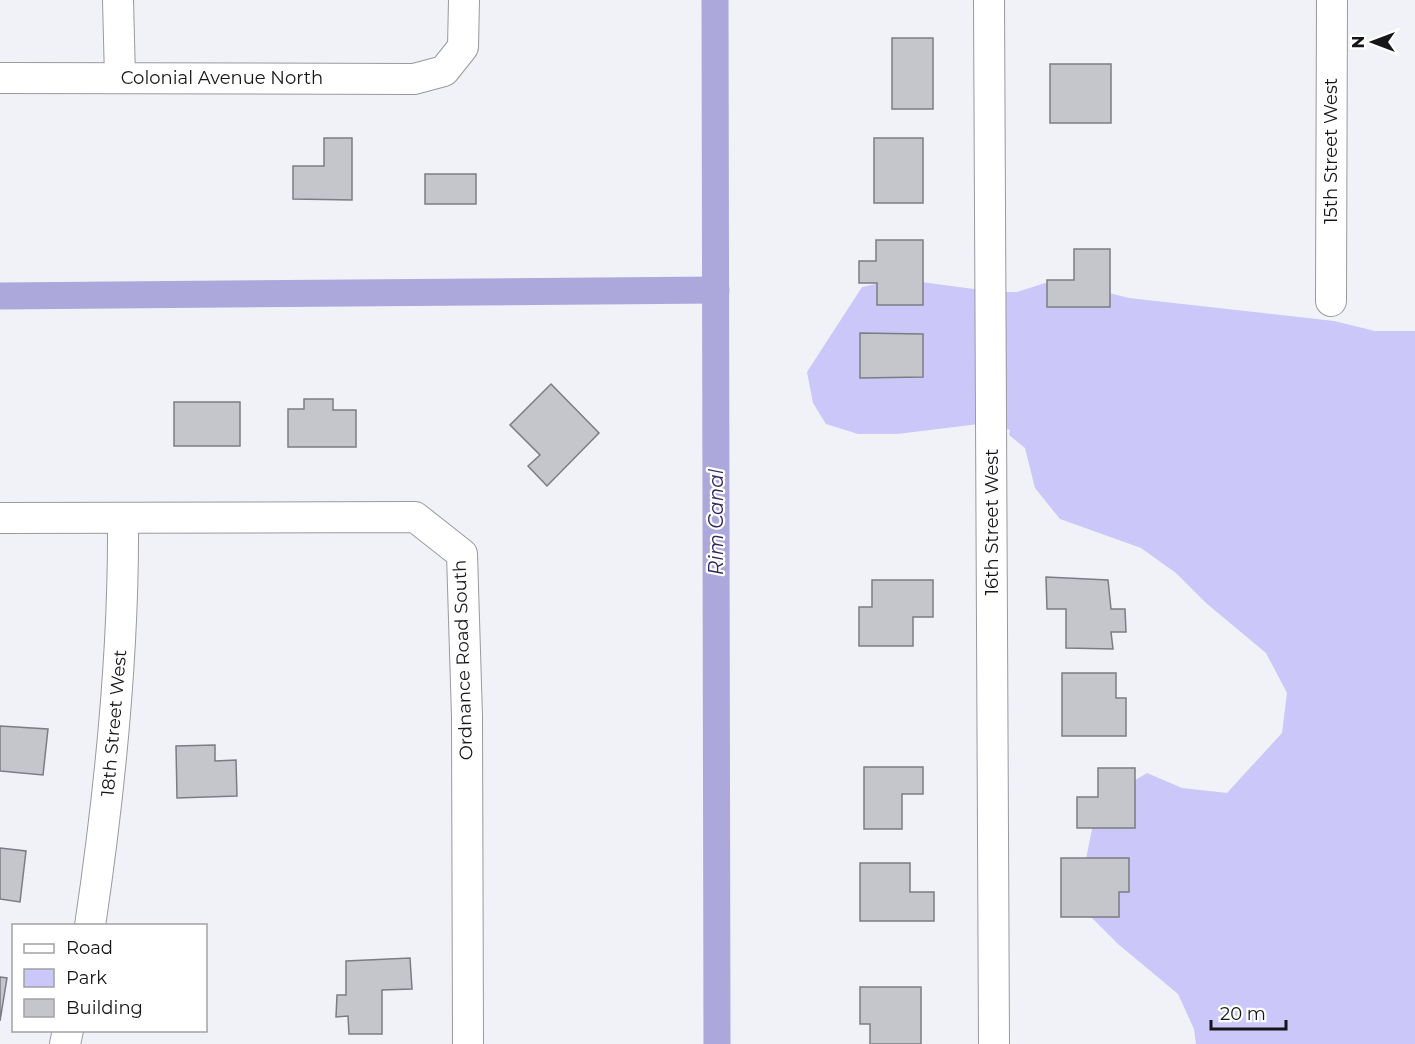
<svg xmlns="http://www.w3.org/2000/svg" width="1415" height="1044" viewBox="0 0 1415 1044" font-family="Montserrat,sans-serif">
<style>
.green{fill:#cbc7f9}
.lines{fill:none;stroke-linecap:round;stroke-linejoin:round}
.canal{stroke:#aca8dc;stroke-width:27}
.building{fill:#c5c5cc;stroke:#7c7c83;stroke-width:1.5}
.minor-casing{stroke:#9999a0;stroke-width:32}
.minor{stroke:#fff;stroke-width:30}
.labels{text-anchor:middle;stroke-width:4.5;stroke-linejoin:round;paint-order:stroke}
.street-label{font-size:18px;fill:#161518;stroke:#fff}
.water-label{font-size:20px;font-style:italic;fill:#332664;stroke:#fff}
</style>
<rect width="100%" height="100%" fill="#f1f1f8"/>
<!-- green -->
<path class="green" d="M899,279l97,13h21l28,-9 44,5 40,10 205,23 41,10h40v713h-219l-2,-15 -16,-35 -60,-50 -30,-30 -5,-40 9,-45 20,-35 35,-21 35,15 45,5 55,-60 5,-40 -21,-40 -60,-50 -30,-30 -35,-25 -81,-29 -25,-31 -10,-40 -16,-13 1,-5 -23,-7 -90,11h-39l-32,-10 -13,-21 -6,-31 55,-85z"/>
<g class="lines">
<!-- canal -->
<g class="canal">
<path d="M715,0l2,1044"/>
<path d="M0,296l716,-6"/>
</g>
</g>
<!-- building -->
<g class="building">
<rect x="892" y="38" width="41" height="71"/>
<rect x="1050" y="64" width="61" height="59"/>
<path d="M324,138h28v62l-59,-1v-33h31z"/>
<rect x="874" y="138" width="49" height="65"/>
<rect x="425" y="174" width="51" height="30"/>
<path d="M876,240h47v65h-46v-22h-18v-22h17z"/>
<path d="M1074,249h36v58h-63v-27h27z"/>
<path d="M860,333l63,1v43l-63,1z"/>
<path d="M551,384l48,49 -52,53 -19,-20 12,-11 -30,-30z"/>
<path d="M304,399h29v11h23v37h-68v-38h16z"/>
<rect x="174" y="402" width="66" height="44"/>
<path d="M1046,577l62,3 3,29h14l1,23h-15l2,17 -47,-1v-39h-19z"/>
<path d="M872,580h61v37h-20v29h-54v-39h13z"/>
<path d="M1062,673h54v25h10v38h-64z"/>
<path d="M0,726l48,3 -5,46 -43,-4z"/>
<path d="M215,745v16l21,-1 1,36 -60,2 -1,-52z"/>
<path d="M864,767h59v27h-21v35h-38z"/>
<path d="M1098,768h37v60h-58v-31h21z"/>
<path d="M0,848l26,3 -6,51 -20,-3z"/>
<path d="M1061,858h68v34h-10v25h-58z"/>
<path d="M860,863h50v29h24v29h-74z"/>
<path d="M410,958l2,31 -30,1v44h-33l-1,-18 -12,1 1,-22h9v-34z"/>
<path d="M0,977l7,1 -7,43z"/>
<path d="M860,987h61v57h-51v-20h-10z"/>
</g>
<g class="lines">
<defs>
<g id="minor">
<path d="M118,0l2,78"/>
<path d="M989,0l5,1044"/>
<path d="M0,78l414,1 30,-8 19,-24 1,-47"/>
<path d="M1331,301l1,-301"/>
<path d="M0,518l415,-1 47,37 5,163 1,327"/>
<path d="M90,926c20,-135 34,-270 33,-406"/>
<path d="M65,1044l3,-14"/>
</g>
</defs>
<!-- minor casing -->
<use href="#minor" class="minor-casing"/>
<!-- minor -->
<use href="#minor" class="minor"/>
</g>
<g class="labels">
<!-- street labels -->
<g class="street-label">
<text x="222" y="84">Colonial Avenue North</text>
<text transform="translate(1331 151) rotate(-90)" y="6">15th Street West</text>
<text transform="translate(992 522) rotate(-90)" y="6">16th Street West</text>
<text transform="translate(463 660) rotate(-92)" y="6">Ordnance Road South</text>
<text transform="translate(114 723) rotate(-85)" y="6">18th Street West</text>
</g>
<!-- water labels -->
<g class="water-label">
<text transform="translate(716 522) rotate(-90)" y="7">Rim Canal</text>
</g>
</g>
<!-- legend -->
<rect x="12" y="924" width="195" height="108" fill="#ffffff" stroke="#a2a1a3" stroke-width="1.5"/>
<rect x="24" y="944" width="30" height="9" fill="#ffffff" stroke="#a2a1a3" stroke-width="1.5"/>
<text x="66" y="954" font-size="18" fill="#161518">Road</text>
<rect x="24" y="969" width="30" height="18" fill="#cbc7f9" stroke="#a2a1a3" stroke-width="1.5"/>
<text x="66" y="984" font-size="18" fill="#161518">Park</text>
<rect x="24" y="999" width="30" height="18" fill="#c5c5cc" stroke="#a2a1a3" stroke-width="1.5"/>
<text x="66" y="1014" font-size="18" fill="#161518">Building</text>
<!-- north arrow -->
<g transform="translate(1373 42) rotate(270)" stroke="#ffffff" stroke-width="4.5" paint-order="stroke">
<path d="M0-4.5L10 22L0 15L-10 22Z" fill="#161518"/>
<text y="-9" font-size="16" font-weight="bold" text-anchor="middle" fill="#161518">N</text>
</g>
<!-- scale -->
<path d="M1211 1020v9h75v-9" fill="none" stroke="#161518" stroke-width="3"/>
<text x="1220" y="1020" font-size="18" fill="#161518" stroke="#ffffff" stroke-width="4.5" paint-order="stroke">20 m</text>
</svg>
